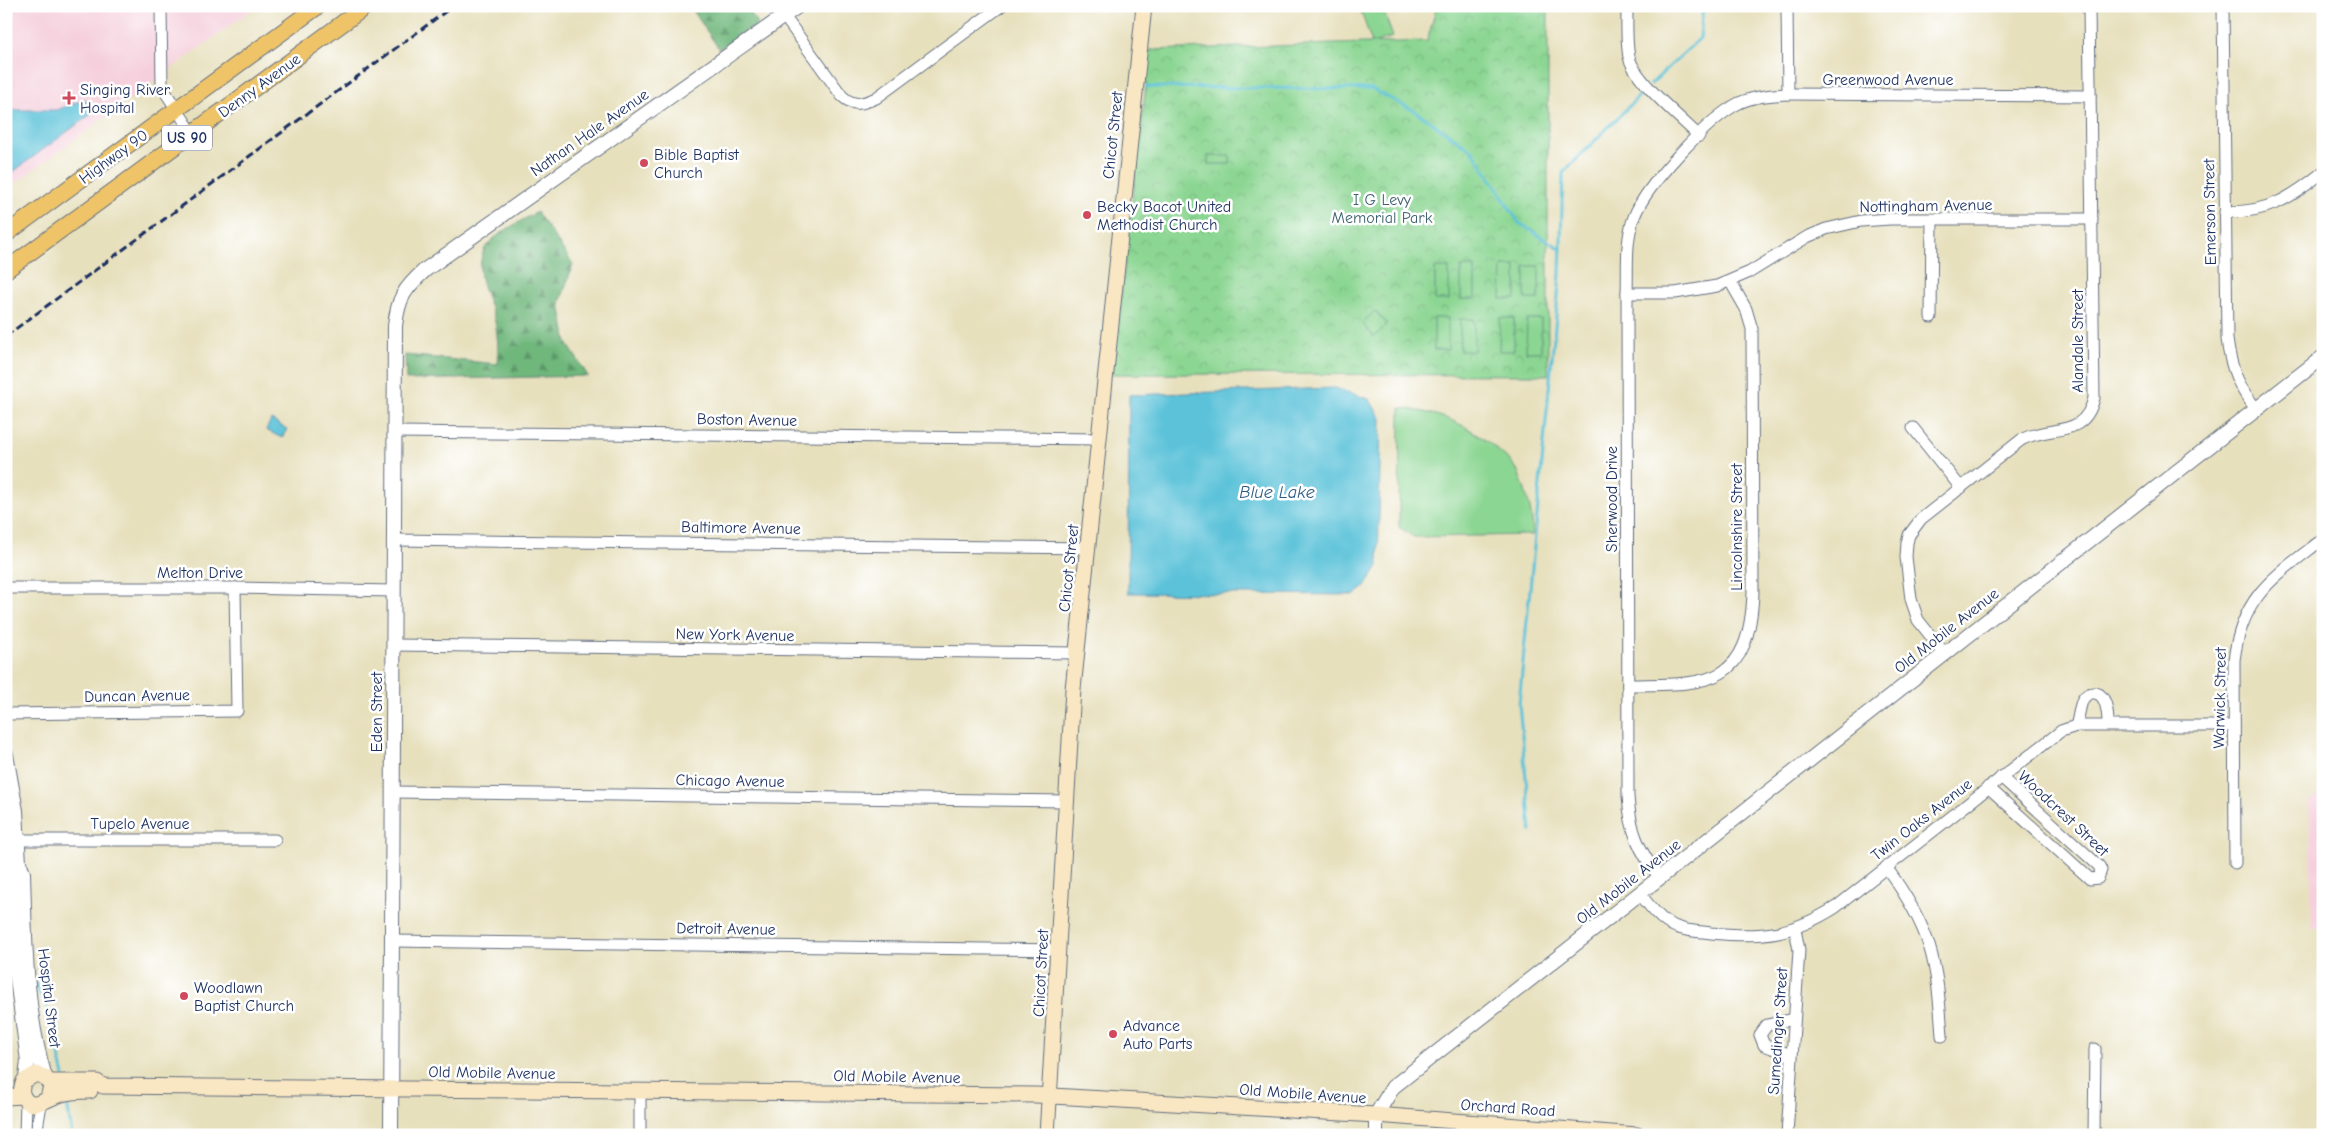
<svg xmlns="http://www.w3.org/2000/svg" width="2329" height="1141" viewBox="0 0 2329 1141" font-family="'Comic Neue',sans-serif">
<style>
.built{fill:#f5cfdb}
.forest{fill:url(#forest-firs);stroke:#46736d}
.park{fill:url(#park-crowns);stroke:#538278}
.pitch{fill:#8bd692;stroke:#538278}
.water{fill:#5cc2d9;stroke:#3c789c}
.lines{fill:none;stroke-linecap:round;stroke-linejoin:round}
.stream{stroke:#5cc2d9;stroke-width:3}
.minor-casing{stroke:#626d7f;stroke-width:13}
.tertiary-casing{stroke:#626d7f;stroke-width:16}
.secondary-casing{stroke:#626d7f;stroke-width:17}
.primary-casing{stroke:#626d7f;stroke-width:18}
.minor{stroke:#fff;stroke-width:11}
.tertiary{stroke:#fff;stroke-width:14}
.secondary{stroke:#f9e7c3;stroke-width:15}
.primary{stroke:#efc469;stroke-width:16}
.rail{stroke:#1b2f5e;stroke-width:3;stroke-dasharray:8 4;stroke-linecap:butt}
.poi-dot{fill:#d1495b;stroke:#fff;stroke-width:2}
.labels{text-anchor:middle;stroke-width:5;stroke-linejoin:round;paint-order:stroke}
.shield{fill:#fff;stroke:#5f6d8e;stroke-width:1}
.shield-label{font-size:15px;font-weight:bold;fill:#1b2f5e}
.street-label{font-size:16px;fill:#1b2f5e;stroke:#fff}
.poi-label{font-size:16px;fill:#1b2f5e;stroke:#fff;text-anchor:start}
.park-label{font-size:16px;fill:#3d616e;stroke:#fff}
.water-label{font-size:18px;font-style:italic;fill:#2e5b83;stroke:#fff}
</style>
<defs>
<pattern id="forest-firs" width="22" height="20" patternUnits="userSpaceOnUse" patternTransform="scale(1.25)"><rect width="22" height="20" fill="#70b77c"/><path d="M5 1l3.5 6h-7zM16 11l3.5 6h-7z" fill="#5b9569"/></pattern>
<pattern id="park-crowns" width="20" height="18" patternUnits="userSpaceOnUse" patternTransform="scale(1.25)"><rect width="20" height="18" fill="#8bd692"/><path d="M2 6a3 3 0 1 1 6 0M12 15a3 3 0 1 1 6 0" fill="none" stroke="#77b880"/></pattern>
</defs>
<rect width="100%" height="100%" fill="#fff"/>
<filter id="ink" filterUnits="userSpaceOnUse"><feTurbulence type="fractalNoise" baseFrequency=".02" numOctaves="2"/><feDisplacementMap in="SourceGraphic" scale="10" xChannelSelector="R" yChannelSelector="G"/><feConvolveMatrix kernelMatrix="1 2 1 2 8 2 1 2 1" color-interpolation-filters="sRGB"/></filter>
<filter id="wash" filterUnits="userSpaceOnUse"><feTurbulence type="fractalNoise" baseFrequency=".0096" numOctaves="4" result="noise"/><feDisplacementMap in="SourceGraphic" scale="20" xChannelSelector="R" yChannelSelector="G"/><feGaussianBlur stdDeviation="1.12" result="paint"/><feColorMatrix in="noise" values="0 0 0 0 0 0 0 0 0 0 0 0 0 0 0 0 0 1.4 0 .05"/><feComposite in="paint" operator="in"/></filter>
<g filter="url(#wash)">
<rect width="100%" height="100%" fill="#e7e0bd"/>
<!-- built -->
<g class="built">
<path d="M6,6h251l-251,184z"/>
<path d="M2323,793v135h-11l-3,-126z"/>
</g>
<!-- forest -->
<g class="forest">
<path d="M690,6h56l12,18 -39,25z"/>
<path d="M537,212l36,52 -13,39 7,40 21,33 -182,4 -1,-25 93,9c0,-16 0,-34 -5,-50 -7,-23 -19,-39 -9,-64 6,-14 39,-30 53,-38z"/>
</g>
<!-- park -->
<path class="park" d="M1437,6h111v369l-436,-1 38,-324 277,-9z"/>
<!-- pitch -->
<g class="pitch">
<path d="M1359,6h23l11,31 -21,6z"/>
<rect x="1208" y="156" width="22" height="8"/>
<path d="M1502,266h14v33h-15z"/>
<rect x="1525" y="266" width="14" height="33"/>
<rect x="1461" y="267" width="14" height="32"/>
<rect x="1435" y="268" width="14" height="32"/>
<path d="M1375,311l12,13 -13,13 -12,-14z"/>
<rect x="1434" y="318" width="14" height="32"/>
<path d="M1500,318h14v33h-15z"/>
<rect x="1460" y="319" width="14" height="32"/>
<path d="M1527,319h14v33h-15z"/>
<path d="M1400,408c41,5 69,16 100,44 5,5 13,10 16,16 10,21 17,45 17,67l-119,2 -15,-10z"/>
</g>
<!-- water -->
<g class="water">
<path d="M85,99l9,13 -88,65v-67h51z"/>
<path d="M1335,388l34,11 12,19 -3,148 -13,21 -10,8 -227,-2 1,-198z"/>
<path d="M271,420l16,9 -5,9 -16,-8z"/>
</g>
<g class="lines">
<!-- stream -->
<g class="stream">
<path d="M1651,84l49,-46 3,-32"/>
<path d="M1146,87l226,2 46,24 55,38 46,72 42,26"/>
<path d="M1531,831l-12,-127 41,-430 3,-101 83,-84"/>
<path d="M6,959l2,3"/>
<path d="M35,983l12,24 17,69"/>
<path d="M67,1102l5,33"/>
</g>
</g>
</g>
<g filter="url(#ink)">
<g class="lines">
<defs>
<g id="minor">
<path d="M161,6l1,81 31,47"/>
<path d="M1627,6c0,17 -1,35 2,51 6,24 52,61 70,79"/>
<path d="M1787,6l1,88"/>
<path d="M2223,6l4,333c3,26 12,51 30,70"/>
<path d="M784,16l58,80c12,11 20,8 34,2l125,-92"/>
<path d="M2225,212c43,1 66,-14 98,-40"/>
<path d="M1627,293h48l42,-7 33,-14 57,-35 19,-8 35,-8 29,-2h202"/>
<path d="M1931,317l1,-97"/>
<path d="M1913,428l48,60"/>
<path d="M395,432l704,7"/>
<path d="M394,540l693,8"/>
<path d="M6,588h229l159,3"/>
<path d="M394,645l683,8"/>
<path d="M1945,654l-27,-34 -7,-21 -5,-42 1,-14 2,-8 12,-16 100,-79c29,-16 63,0 73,-42l-5,-392"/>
<path d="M1628,685c79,-1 121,3 125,-92l-1,-264 -6,-20 -16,-28"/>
<path d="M6,714l231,-3 -2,-123"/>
<path d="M2076,726c3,-8 3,-19 7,-27 2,-3 6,-6 10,-6 14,-1 15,22 15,32"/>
<path d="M1988,787l102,92 8,-1 3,-8 -2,-4 -98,-89"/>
<path d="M394,792l672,9"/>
<path d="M6,840h269"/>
<path d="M2235,863l-1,-203c8,-65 40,-83 89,-121"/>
<path d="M1886,867c46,63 51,93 56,169"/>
<path d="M1660,878c-21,-27 -30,-47 -32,-82l-1,-503c1,-25 -2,-52 7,-76 12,-32 75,-99 105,-114 15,-7 33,-8 49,-9l302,2"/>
<path d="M1640,894c8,10 16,21 26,28 14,9 29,9 45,11 51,5 81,2 125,-26l225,-176 15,-5h158"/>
<path d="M393,941l666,9"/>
<path d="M1791,1055l-27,-10 -4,-10 7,-10 27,-6"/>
<path d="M640,1091v44"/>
<path d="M25,1135l1,-34"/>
<path d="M36,1135l5,-31"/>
<path d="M1787,1135l12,-185 -4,-21"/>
<path d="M2094,1135l1,-86"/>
</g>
<g id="tertiary">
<path d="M6,755l10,56 3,52 4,10c2,68 2,139 22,204"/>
<path d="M19,863l-6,9 2,92 13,97 -2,17"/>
<path d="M391,1135l4,-809c3,-28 9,-37 30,-56l373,-264"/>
<path d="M1376,1135v-20l17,-28 930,-730"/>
</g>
<g id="secondary">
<path d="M49,1082h48l6,4 933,9 340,20 261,20"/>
<path d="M6,1097l17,-1"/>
<path d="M48,1098l3,-12 -6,-9 -9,-3 -12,7c-2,5 -4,10 -1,15 8,18 27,0 39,-2 9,-3 19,-3 28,-3"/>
<path d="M1047,1135l26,-446 71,-683"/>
</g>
<g id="primary">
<path d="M6,234l312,-228"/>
<path d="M6,270l360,-264"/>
</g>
</defs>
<!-- minor casing -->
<use href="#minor" class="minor-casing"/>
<!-- tertiary casing -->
<use href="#tertiary" class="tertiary-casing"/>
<!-- secondary casing -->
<use href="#secondary" class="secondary-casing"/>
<!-- primary casing -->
<use href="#primary" class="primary-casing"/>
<!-- minor -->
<use href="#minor" class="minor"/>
<!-- tertiary -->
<use href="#tertiary" class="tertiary"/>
<!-- secondary -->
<use href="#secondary" class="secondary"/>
<!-- primary -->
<use href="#primary" class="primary"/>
<!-- rail -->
<path class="rail" d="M6,336l447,-330"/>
</g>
</g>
<!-- markers -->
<g class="poi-dot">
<path d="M66.5 90.5h5v5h5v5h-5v5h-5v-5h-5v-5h5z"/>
<circle cx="644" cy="163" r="5"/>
<circle cx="1087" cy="215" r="5"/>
<circle cx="184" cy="996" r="5"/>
<circle cx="1113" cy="1034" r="5"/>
</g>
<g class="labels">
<!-- shield labels -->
<rect class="shield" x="162" y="125.5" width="50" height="25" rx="4"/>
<g class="shield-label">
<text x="187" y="143">US 90</text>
</g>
<!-- street labels -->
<g class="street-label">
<text x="1888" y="85">Greenwood Avenue</text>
<text transform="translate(259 85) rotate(-36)" y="6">Denny Avenue</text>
<text transform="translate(589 132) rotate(-35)" y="6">Nathan Hale Avenue</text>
<text transform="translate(1112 135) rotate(-84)" y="6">Chicot Street</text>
<text transform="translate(113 156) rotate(-36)" y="6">Highway 90</text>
<text transform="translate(1926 205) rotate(-1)" y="6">Nottingham Avenue</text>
<text transform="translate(2209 212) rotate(-91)" y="6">Emerson Street</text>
<text transform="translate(2077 341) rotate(-90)" y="6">Alandale Street</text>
<text transform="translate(747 419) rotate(1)" y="6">Boston Avenue</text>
<text transform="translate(1611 499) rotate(-90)" y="6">Sherwood Drive</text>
<text transform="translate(741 527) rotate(1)" y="6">Baltimore Avenue</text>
<text transform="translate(1736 527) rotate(-90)" y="6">Lincolnshire Street</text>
<text transform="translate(1068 568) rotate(-84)" y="6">Chicot Street</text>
<text x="200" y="578">Melton Drive</text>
<text transform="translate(1946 630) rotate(-38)" y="6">Old Mobile Avenue</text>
<text transform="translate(735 634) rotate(1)" y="6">New York Avenue</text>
<text transform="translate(137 695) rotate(-1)" y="6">Duncan Avenue</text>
<text transform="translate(2219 698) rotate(-89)" y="6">Warwick Street</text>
<text transform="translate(376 712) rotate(-90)" y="6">Eden Street</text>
<text transform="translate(730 780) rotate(1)" y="6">Chicago Avenue</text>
<text transform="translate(2064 813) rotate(43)" y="6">Woodcrest Street</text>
<text transform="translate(1921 819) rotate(-38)" y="6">Twin Oaks Avenue</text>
<text x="140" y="829">Tupelo Avenue</text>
<text transform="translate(1628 881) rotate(-38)" y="6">Old Mobile Avenue</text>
<text transform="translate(726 928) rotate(1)" y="6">Detroit Avenue</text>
<text transform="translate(1040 973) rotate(-87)" y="6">Chicot Street</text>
<text transform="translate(50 998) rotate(83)" y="6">Hospital Street</text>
<text transform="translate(1777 1031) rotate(-86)" y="6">Sumedinger Street</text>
<text transform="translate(492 1072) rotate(1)" y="6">Old Mobile Avenue</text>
<text transform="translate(897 1076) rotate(1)" y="6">Old Mobile Avenue</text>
<text transform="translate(1303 1093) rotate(4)" y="6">Old Mobile Avenue</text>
<text transform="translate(1508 1107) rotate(4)" y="6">Orchard Road</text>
</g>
<!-- poi labels -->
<g class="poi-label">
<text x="80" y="95">Singing River<tspan x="80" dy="18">Hospital</tspan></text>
<text x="654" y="160">Bible Baptist<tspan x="654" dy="18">Church</tspan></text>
<text x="1097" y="212">Becky Bacot United<tspan x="1097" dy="18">Methodist Church</tspan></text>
<text x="194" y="993">Woodlawn<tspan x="194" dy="18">Baptist Church</tspan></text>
<text x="1123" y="1031">Advance<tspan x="1123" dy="18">Auto Parts</tspan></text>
</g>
<!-- park labels -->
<g class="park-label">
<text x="1382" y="205">I G Levy<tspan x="1382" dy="18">Memorial Park</tspan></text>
</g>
<!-- water labels -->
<g class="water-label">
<text x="1277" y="498">Blue Lake</text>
</g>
</g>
<!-- margin -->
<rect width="2329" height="1141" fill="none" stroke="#fff" stroke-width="25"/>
</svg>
